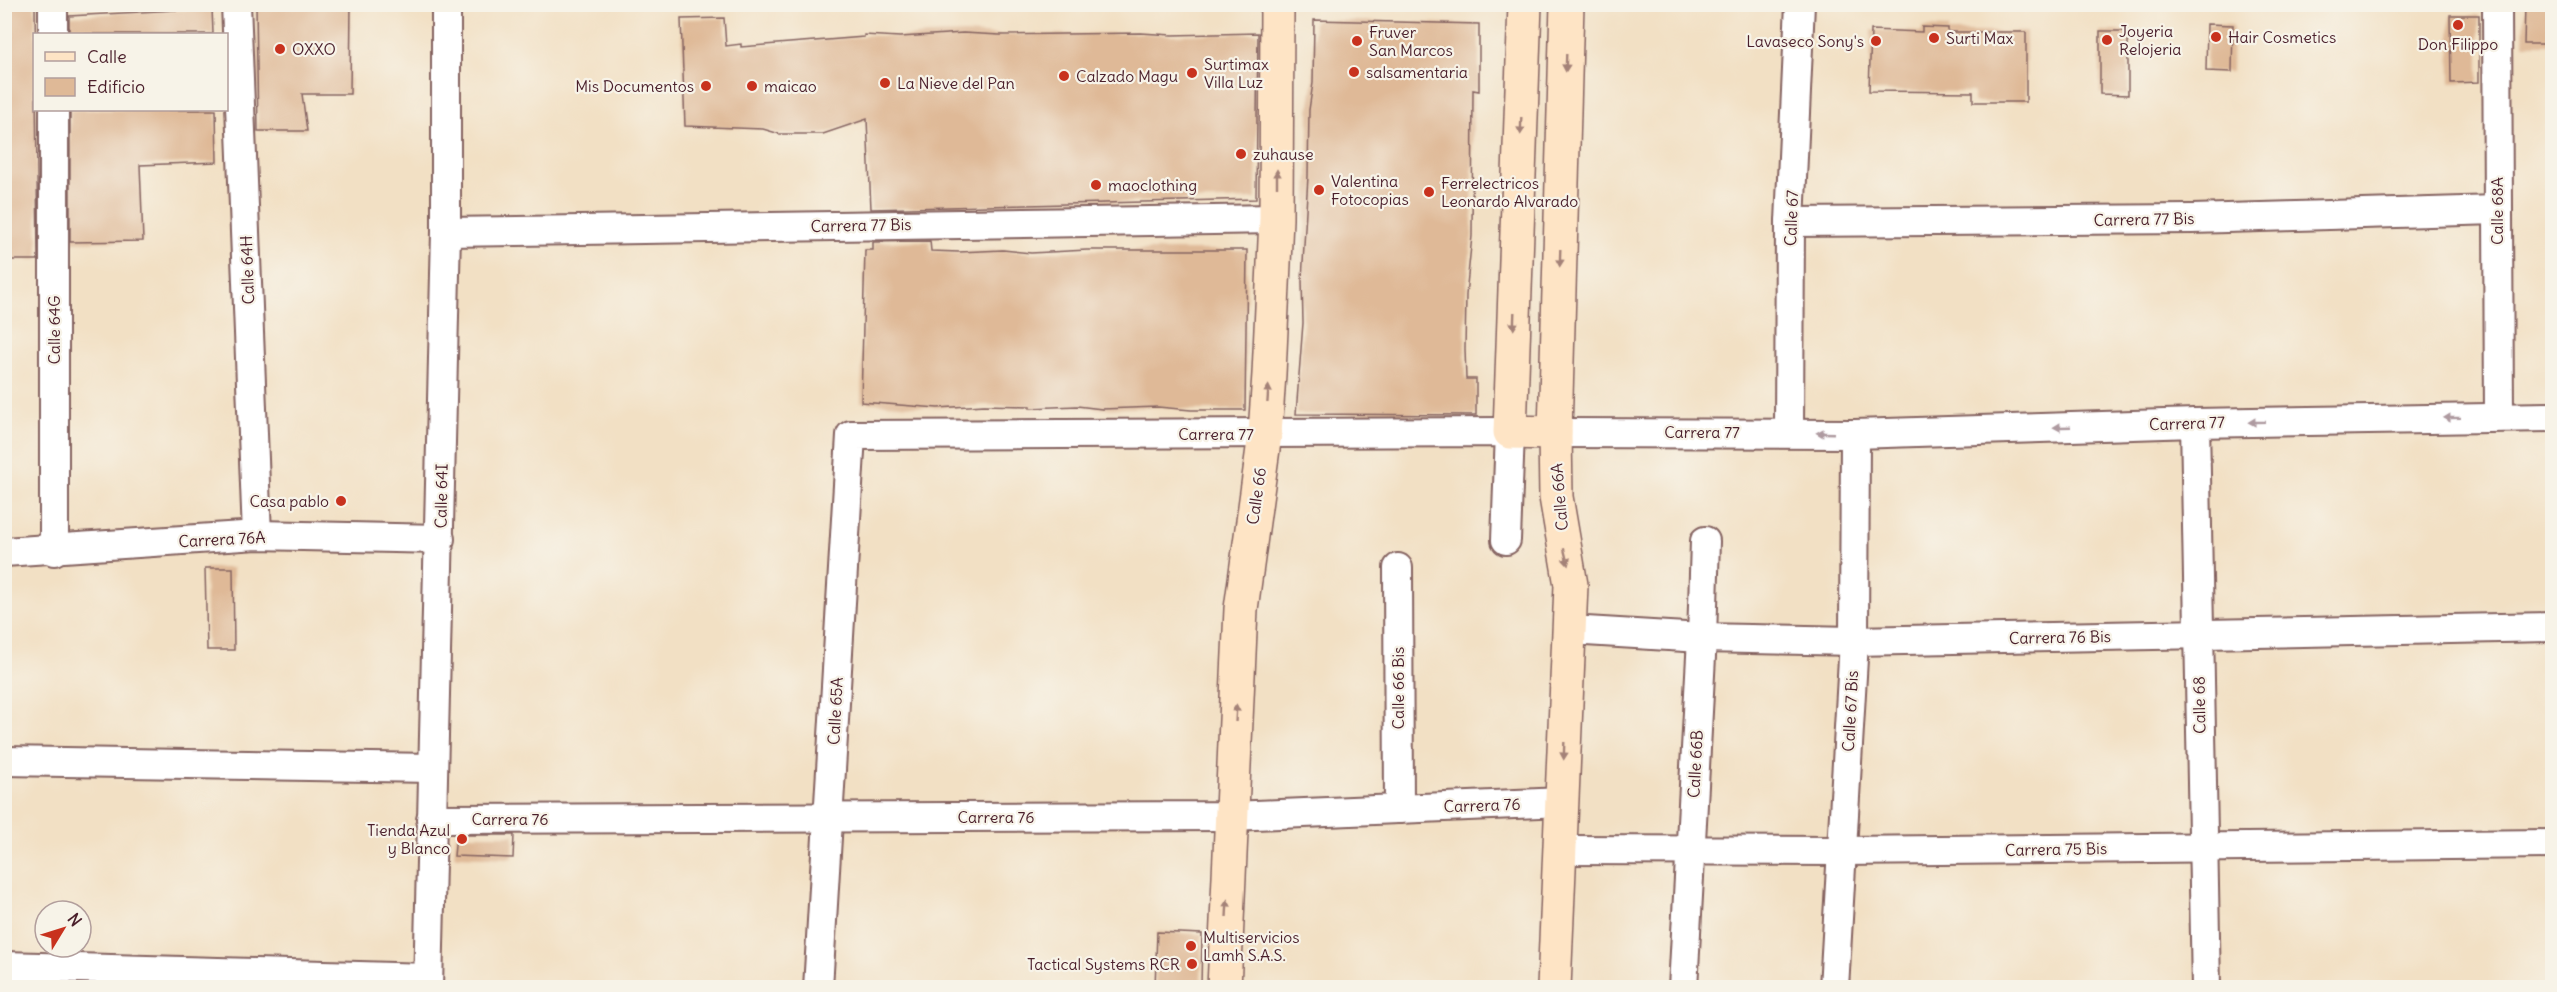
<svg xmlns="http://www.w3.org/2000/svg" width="2557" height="992" viewBox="0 0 2557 992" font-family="Delius,sans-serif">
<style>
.building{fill:#dfb997}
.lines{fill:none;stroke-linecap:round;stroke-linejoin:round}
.street-casing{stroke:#856361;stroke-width:32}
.secondary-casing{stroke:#856361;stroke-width:36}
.street{stroke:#fff;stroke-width:28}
.secondary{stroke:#fee4c5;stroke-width:33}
.oneway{fill:#a48278}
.oneway2{fill:#ae9aa0}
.poi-dot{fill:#c8321e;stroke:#f7f3e8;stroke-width:2}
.labels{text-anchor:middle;stroke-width:4.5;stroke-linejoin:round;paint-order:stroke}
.poi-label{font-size:16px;fill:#4a1f2b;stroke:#f7f3e8;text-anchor:start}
.street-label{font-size:16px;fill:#4a1f2b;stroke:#f7f3e8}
</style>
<rect width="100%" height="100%" fill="#f7f3e8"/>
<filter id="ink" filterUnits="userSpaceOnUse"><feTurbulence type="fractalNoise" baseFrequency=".0167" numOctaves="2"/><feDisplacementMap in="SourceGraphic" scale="12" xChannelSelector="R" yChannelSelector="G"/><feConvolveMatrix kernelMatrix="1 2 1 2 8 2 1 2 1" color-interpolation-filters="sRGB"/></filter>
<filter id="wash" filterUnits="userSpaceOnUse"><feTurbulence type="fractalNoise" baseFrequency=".008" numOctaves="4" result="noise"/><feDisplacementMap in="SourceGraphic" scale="24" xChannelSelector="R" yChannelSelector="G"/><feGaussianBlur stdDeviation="1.35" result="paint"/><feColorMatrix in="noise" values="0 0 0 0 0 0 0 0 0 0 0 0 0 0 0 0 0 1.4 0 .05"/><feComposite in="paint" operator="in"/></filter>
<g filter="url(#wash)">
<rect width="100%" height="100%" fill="#f2e0c4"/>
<g id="blocks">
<!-- building -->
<g class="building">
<path d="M35,4l3,256h-34v-255z"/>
<path d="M256,4h95l-1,90h-48l5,37h-49z"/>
<path d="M2525,5h28v39h-29z"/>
<path d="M212,8l1,26h-144v-18z"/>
<path d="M2450,15h29v67l-28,1z"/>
<path d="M724,18l2,28 15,-2v3l123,-10v-2l36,2 63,-4 37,2 141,-2 31,2 86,-2 -2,166 -385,10 -4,-90 -44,15h-43l-17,-5 -78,-3 -4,-107z"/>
<path d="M1314,20l165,4v67l-6,-1 -1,146 -6,59 -1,54 1,30h10v36l-180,-1 7,-91 -1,-43 6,-104 1,-66 4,-27z"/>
<path d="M2207,24l26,1 -1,47 -26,-1z"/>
<path d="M1922,27l26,1v4h78v70h-53v-10l-104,-1 2,-61 51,2z"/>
<path d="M2100,31h28v64l-28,-1z"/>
<path d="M70,110h146l1,52 -77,3 3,76 -73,1z"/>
<path d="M930,241l1,10 28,1 44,-2 28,3 56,-3h160l-2,160h-54l-33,-3 -56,2 -25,-3 -47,2v-2l-46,-1 -46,3 -77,-6 4,-152h8v-8z"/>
<path d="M205,568h28l1,82h-27z"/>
<path d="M456,835h58l-1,23 -59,-2z"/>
<path d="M1157,932l45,2 -1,53h-46z"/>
</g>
</g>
</g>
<g filter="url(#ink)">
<use href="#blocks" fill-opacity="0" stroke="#856361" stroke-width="1.5"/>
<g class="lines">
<defs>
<g id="street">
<path d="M53,4v30"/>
<path d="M236,4l21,531"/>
<path d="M2497,4l2,413"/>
<path d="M54,110v441"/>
<path d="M1790,222l402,-3 305,-9"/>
<path d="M446,232l830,-13"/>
<path d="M2195,423l11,565"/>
<path d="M1789,432l1,-210 10,-218"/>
<path d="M1555,433l300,1 340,-11 357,-6"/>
<path d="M4,552l253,-17 183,4"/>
<path d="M1398,568l1,241"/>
<path d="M1569,630l133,8 152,3 698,-14"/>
<path d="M4,761l429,7"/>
<path d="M431,819l800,-3 331,-14"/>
<path d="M1559,850l283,1 710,-7"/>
<path d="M4,966l424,12"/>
<path d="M428,988l18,-756v-228"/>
<path d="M818,988l33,-553 659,-3 -4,108"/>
<path d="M1683,988l19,-350 3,-97"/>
<path d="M1834,988l20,-347 1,-207"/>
</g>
<g id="secondary">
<path d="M1525,4l-15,428 45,1"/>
<path d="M1224,988l17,-379 24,-175 4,-60 7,-155 1,-215"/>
<path d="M1554,988l17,-403 -15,-88 -1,-64 12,-429"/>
</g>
</defs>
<!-- street casing -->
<use href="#street" class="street-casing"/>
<!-- secondary casing -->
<use href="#secondary" class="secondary-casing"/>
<!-- street -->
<use href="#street" class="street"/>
<!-- secondary -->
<use href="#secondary" class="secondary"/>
</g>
<!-- one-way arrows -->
<defs><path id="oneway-solid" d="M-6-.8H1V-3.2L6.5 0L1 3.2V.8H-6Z" transform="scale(1.5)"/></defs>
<g class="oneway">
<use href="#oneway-solid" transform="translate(1566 63) rotate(92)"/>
<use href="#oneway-solid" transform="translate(1521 126) rotate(92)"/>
<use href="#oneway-solid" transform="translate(1277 178) rotate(-90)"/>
<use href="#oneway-solid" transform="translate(1560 258) rotate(92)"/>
<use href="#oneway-solid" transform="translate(1514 321) rotate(92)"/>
<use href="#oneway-solid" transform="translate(1268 394) rotate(-86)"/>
<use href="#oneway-solid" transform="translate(1566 557) rotate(76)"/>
<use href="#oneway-solid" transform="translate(1236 713) rotate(-87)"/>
<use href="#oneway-solid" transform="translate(1564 751) rotate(92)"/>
<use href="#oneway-solid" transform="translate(1227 908) rotate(-87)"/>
</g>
<g class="oneway2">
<use href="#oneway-solid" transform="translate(2452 418) rotate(179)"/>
<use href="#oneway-solid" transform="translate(2257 422) rotate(179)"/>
<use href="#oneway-solid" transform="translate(2062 427) rotate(178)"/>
<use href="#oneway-solid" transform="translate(1825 433) rotate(-178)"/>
</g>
</g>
<!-- markers -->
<g class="poi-dot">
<circle cx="2458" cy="25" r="6"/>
<circle cx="2216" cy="37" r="6"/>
<circle cx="1934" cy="38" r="6"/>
<circle cx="2107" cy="40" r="6"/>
<circle cx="1357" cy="41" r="6"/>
<circle cx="1876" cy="41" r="6"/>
<circle cx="280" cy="49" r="6"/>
<circle cx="1354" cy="72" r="6"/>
<circle cx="1192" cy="73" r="6"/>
<circle cx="1064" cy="76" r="6"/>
<circle cx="885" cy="83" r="6"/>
<circle cx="706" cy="86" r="6"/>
<circle cx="752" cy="86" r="6"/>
<circle cx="1241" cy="154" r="6"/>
<circle cx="1096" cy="185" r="6"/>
<circle cx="1319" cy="190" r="6"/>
<circle cx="1429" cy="192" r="6"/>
<circle cx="341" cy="501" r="6"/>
<circle cx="462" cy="839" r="6"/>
<circle cx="1191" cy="946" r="6"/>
<circle cx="1192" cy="964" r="6"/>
</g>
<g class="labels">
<!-- poi labels -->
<g class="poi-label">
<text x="2119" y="37">Joyeria<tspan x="2119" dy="18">Relojeria</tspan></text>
<text x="1369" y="38">Fruver<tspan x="1369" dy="18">San Marcos</tspan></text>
<text x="2228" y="43">Hair Cosmetics</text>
<text x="1946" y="44">Surti Max</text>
<text x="1864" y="47" text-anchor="end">Lavaseco Sony's</text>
<text x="2458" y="50" text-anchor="middle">Don Filippo</text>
<text x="292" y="55">OXXO</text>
<text x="1204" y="70">Surtimax<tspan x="1204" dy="18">Villa Luz</tspan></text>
<text x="1366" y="78">salsamentaria</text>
<text x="1076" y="82">Calzado Magu</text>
<text x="897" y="89">La Nieve del Pan</text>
<text x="694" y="92" text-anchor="end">Mis Documentos</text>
<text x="764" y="92">maicao</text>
<text x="1253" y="160">zuhause</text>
<text x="1331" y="187">Valentina<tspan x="1331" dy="18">Fotocopias</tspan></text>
<text x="1441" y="189">Ferrelectricos<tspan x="1441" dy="18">Leonardo Alvarado</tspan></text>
<text x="1108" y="191">maoclothing</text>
<text x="329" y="507" text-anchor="end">Casa pablo</text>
<text x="450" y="836" text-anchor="end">Tienda Azul<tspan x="450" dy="18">y Blanco</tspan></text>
<text x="1203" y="943">Multiservicios<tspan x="1203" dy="18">Lamh S.A.S.</tspan></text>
<text x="1180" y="970" text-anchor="end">Tactical Systems RCR</text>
</g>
<!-- street labels -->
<g class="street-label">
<text transform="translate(2497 211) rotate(-90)" y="6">Calle 68A</text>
<text transform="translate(1791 218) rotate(-88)" y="6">Calle 67</text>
<text transform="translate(2144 219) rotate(-1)" y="6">Carrera 77 Bis</text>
<text transform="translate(861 225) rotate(-1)" y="6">Carrera 77 Bis</text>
<text transform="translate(247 270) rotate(-92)" y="6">Calle 64H</text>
<text transform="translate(54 330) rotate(-90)" y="6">Calle 64G</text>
<text transform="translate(2187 423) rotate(-2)" y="6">Carrera 77</text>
<text x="1702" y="438">Carrera 77</text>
<text x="1216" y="440">Carrera 77</text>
<text transform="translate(441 496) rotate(-89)" y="6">Calle 64I</text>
<text transform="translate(1256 496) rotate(-82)" y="6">Calle 66</text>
<text transform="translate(1559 497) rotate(-95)" y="6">Calle 66A</text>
<text transform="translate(222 539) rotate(-3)" y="6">Carrera 76A</text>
<text transform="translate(2060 637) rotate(-1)" y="6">Carrera 76 Bis</text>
<text transform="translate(1398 688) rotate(-90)" y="6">Calle 66 Bis</text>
<text transform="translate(2199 705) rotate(-91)" y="6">Calle 68</text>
<text transform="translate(835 711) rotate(-87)" y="6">Calle 65A</text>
<text transform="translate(1850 711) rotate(-87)" y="6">Calle 67 Bis</text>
<text transform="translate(1695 764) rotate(-87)" y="6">Calle 66B</text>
<text transform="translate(1482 805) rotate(-2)" y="6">Carrera 76</text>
<text x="996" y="823">Carrera 76</text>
<text x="510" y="825">Carrera 76</text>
<text transform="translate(2056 849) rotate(-1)" y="6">Carrera 75 Bis</text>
</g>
</g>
<!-- margin -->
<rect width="2557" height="992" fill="none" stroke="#f7f3e8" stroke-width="24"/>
<!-- legend -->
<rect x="33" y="33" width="195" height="78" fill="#f7f3e8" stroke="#b29e9c" stroke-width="1.5"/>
<rect x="45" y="52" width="30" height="9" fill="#fee4c5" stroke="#b29e9c" stroke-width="1.5"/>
<text x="87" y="63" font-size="18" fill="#4a1f2b">Calle</text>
<rect x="45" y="78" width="30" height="18" fill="#dfb997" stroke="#b29e9c" stroke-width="1.5"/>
<text x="87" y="93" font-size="18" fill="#4a1f2b">Edificio</text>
<!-- north arrow -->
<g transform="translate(63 929) rotate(52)"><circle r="28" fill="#f7f3e8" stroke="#b29e9c" stroke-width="1.5"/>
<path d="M0-4.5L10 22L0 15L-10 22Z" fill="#c8321e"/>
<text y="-9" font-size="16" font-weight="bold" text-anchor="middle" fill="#4a1f2b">N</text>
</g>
</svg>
